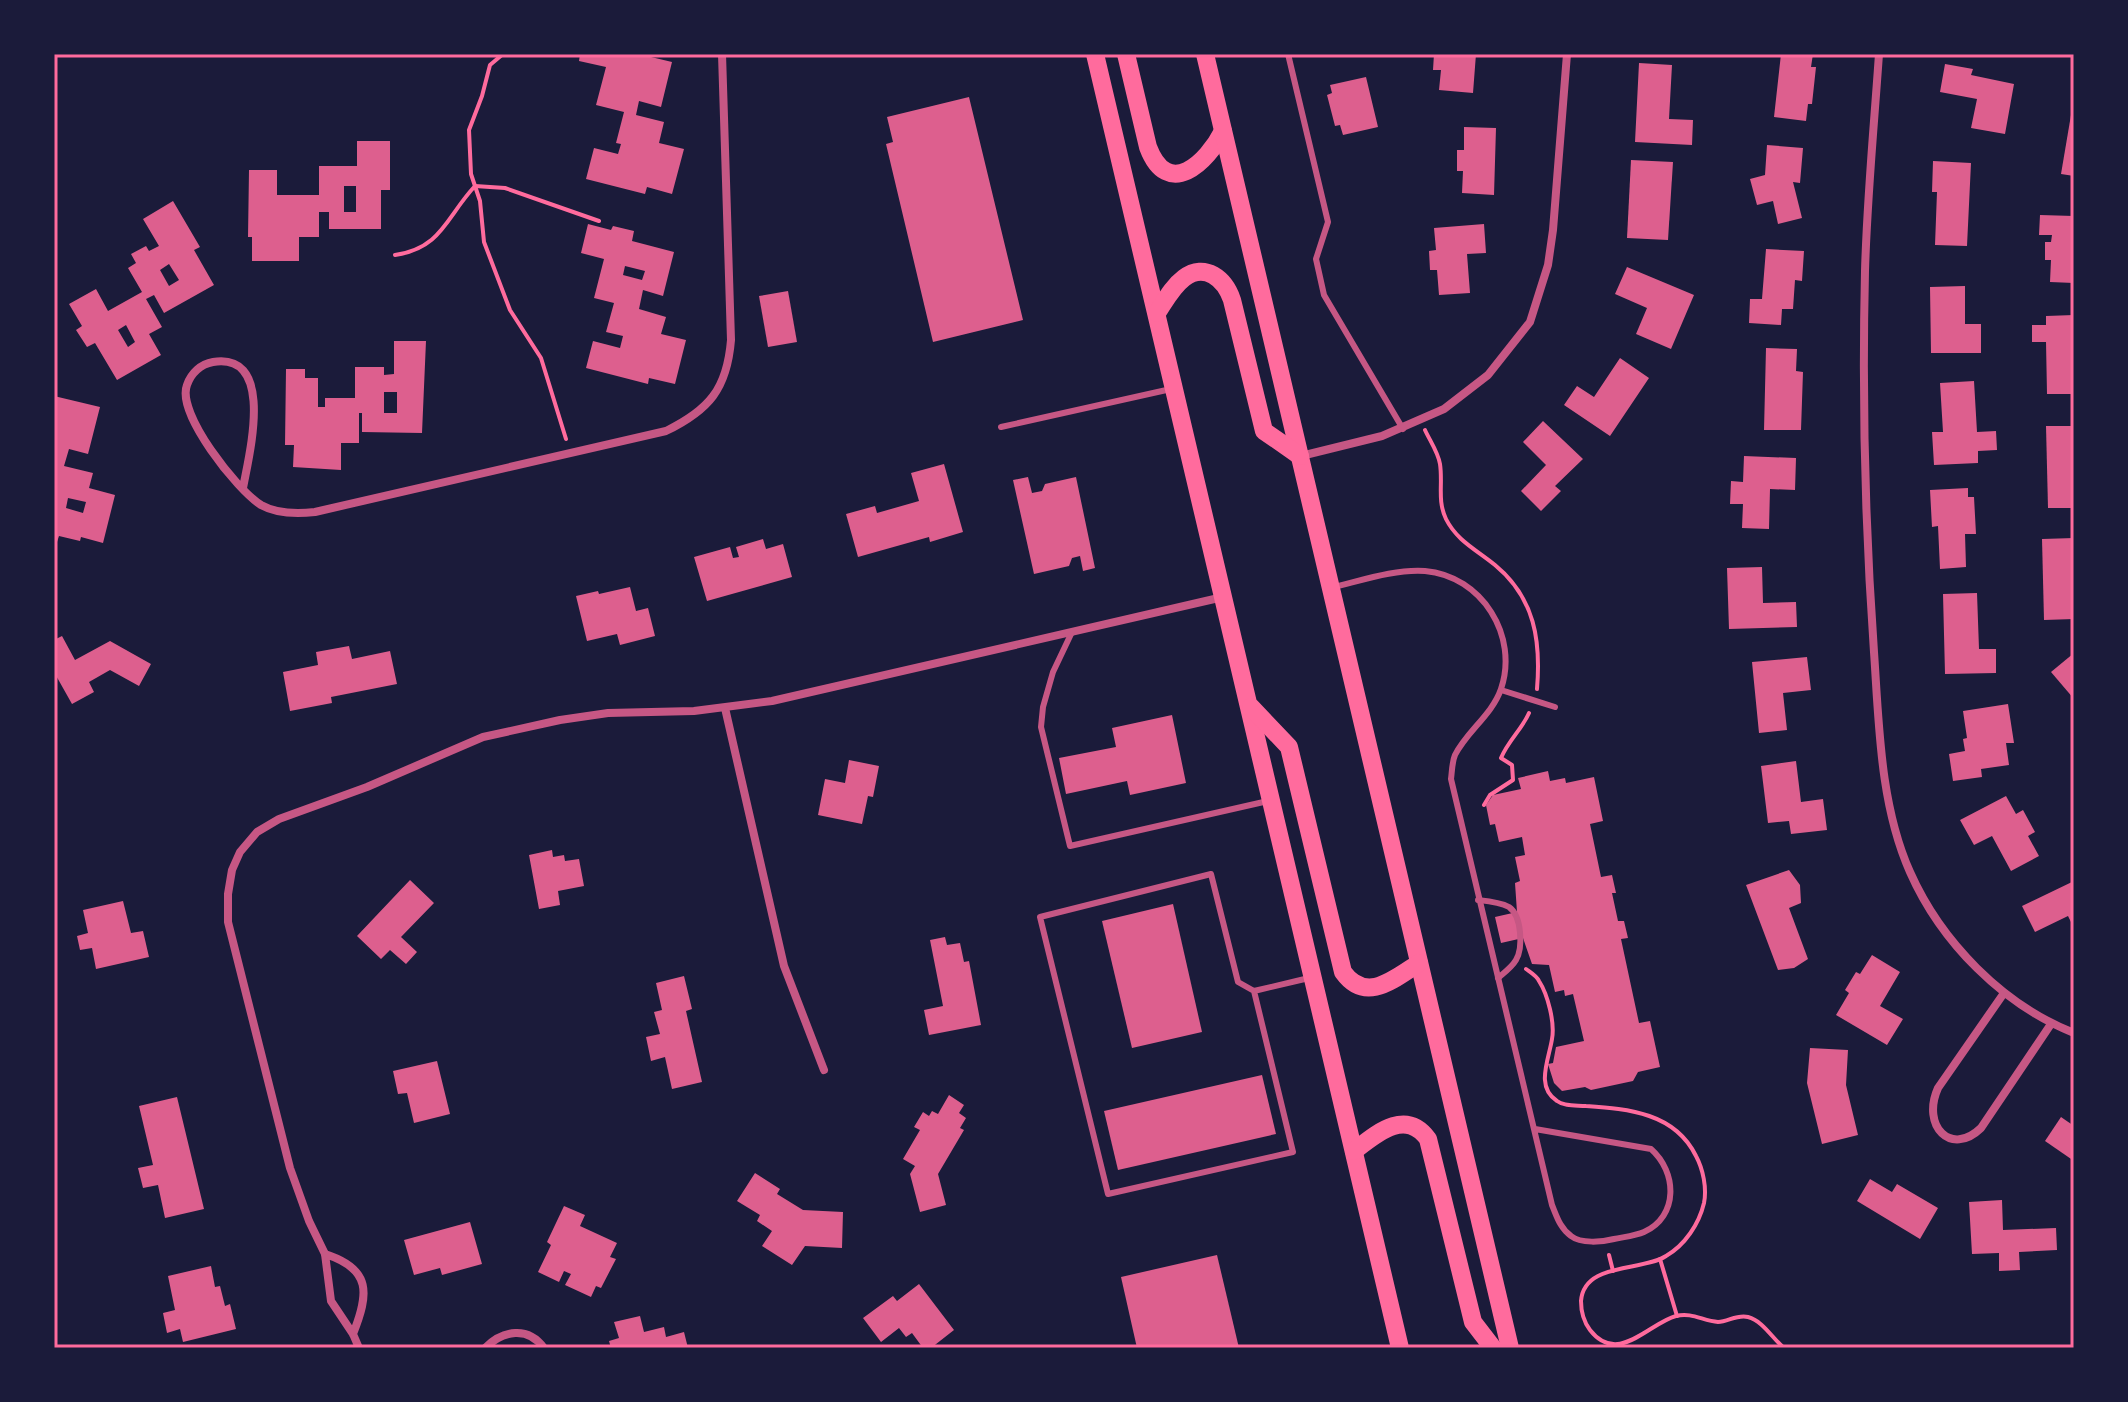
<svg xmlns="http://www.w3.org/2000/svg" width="2128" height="1402" viewBox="0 0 2128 1402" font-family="'Roboto Condensed',sans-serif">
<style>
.building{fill:#dd5f8e;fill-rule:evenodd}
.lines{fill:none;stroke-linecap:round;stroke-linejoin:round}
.path{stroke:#ff6b9d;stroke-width:4}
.service{stroke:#c65784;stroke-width:6}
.minor{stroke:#c65784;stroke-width:8}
.trunk{stroke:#ff6b9d;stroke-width:18}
.neatline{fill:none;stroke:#ff6b9d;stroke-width:3}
</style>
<rect width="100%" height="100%" fill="#1b1b3a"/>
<!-- building -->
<g class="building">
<path d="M580,54h71v3l21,5 -11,45 -22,-6 -3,14 28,7 -5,21 25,6 -12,45 -25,-7 -2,7 -59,-15 8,-31 24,6 3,-10 -5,-1 8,-31 -28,-7 10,-38 -27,-6z"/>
<path d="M1434,54h42l-3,39 -34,-3 2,-20h-8z"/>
<path d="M1781,54h32l-2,13h5l-4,37h-4l-2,17 -32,-4z"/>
<path d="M1639,63l33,2 -3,54 24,1 -1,25 -57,-3z"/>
<path d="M1945,64l28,5 -2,6 43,9 -9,50 -34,-6 6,-29 -37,-7z"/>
<path d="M1366,77l12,50 -35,8 -3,-10 -5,1 -8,-31 5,-2 -2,-8z"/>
<path d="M969,97l54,223 -90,22 -47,-198 7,-2 -6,-25z"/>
<path d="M2072,109h2v67l-13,-2z"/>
<path d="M1464,127l32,1 -2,67 -32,-2 1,-22h-6v-21h7z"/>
<path d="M357,141h33v49h-9v39h-52v-17h-10v25h-20v24h-47v-24h-4l1,-67h28v25h42v-29h38zM344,186h12v26h-12z"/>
<path d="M1767,145l36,3 -3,35 -7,-1 9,36 -24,6 -5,-23 -16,4 -7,-26 15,-4z"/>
<path d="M1631,160l42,2 -5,78 -41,-2z"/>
<path d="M1933,161l38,2 -4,83 -32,-1 2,-53h-5z"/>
<path d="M173,201l27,46 -6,3 20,35 -50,28 -10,-18 -8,4 16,28 -13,7 12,21 -44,25 -22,-37 -8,4 -11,-17 6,-4 -13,-22 27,-15 12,22 34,-19 -14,-24 8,-5 -5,-9 15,-8 3,5 10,-5 -16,-27zM169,264l10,16 -10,6 -9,-16zM126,325l9,17 -7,5 -10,-17z"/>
<path d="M2040,215l34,1v67l-24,-1 1,-22h-6v-18h6l1,-7h-13z"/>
<path d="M588,224l23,6 2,-4 21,5 -2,10 42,11 -11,44 -20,-6 -4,19 27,8 -5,17 25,6 -11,44 -26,-6 -1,6 -62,-16 7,-27 27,7 3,-12 -17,-4 8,-29 -20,-5 10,-39 -23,-6zM625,266l20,5 -3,9 -19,-5z"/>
<path d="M1484,224l2,29 -19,1 3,39 -31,2 -2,-25h-7l-1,-19 7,-1 -2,-22z"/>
<path d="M1766,249l38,2 -2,30 -7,-1 -2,29h-11l-1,16 -32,-2 1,-24h12z"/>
<path d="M1627,267l67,28 -23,54 -35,-15 11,-26 -32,-14z"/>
<path d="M1965,286v38h16v29h-50l-1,-66z"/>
<path d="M788,291l9,51 -29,5 -9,-51z"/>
<path d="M2074,315v79h-27l-1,-52h-14v-17h14v-9z"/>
<path d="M394,341h32l-4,92 -60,-1v-19h-3v30h-18v27l-48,-3 1,-22h-9l1,-76h19v9h13v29h7v-9h30v-31h29v8l10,-1zM384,392h13v21h-13z"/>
<path d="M1766,348l31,1 -1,22 7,1 -2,58h-37z"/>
<path d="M1620,358l29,20 -39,58 -46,-31 13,-19 17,11z"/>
<path d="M1974,381l3,51 19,-1 1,19 -19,1v12l-44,2 -2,-33h11l-3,-49z"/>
<path d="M54,396l46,11 -12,47 -19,-5 -5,17 29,7 -4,15 26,7 -12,48 -22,-6 -1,4 -21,-5 -2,6h-3zM68,498l18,4 -3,11 -17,-5z"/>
<path d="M1543,421l40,38 -28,27 6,5 -20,20 -20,-20 25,-26 -23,-23z"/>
<path d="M2046,426h28v82h-26z"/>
<path d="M1744,456l52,2 -1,32 -25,-1 -1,40 -27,-1 1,-24h-13l1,-23 12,1z"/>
<path d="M944,464l19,68 -33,10 -1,-5 -71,20 -12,-43 29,-8 2,7 42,-12 -8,-28z"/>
<path d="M1028,477l4,16 10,-2 3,-7 31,-7 19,91 -12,3 -3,-15 -8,2 -3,8 -35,8 -21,-94z"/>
<path d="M1968,488v9h6l2,37h-11l1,33 -26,2 -2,-43 -6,1 -2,-37z"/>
<path d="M2074,538v81l-30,1 -2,-81z"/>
<path d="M763,539l3,10 17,-5 9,33 -85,24 -13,-44 36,-10 3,11 6,-1 -3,-10z"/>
<path d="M1762,567l1,36 33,-1 1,25 -68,2 -2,-61z"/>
<path d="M630,587l6,24 12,-3 7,28 -35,9 -3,-11 -30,7 -11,-45 22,-5 1,3z"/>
<path d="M1977,593l2,56h17v24l-51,1 -2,-80z"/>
<path d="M62,636l13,24 35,-19 41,23 -12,22 -29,-16 -21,12 5,10 -22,12 -18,-32v-32z"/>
<path d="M349,646l3,13 38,-8 7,33 -66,13 1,6 -42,8 -7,-39 35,-7 -2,-13z"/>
<path d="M2074,653v46l-23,-27z"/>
<path d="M1807,657l4,33 -28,3 4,37 -28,3 -7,-71z"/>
<path d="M2008,704l6,39h-8l3,22 -28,4 1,8 -29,4 -4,-27 16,-3 -2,-12 4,-1 -4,-27z"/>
<path d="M1172,715l14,68 -56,12 -3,-14 -61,13 -7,-36 57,-11 -4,-19z"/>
<path d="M849,760l30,6 -6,31 -5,-1 -6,28 -44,-9 7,-36 20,4z"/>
<path d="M1796,761l5,41 22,-3 4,31 -36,4 -2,-13 -21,2 -7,-57z"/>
<path d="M1548,771l2,10 15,-3 1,5 28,-6 9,44 -13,3 11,53 11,-2 4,18h-4l6,28h6l4,17 -7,1 18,84 11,-2 10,46 -22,5 -5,9 -42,9 -6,-3 -23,4 -8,-8 -6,-19 5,-1 3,-16 28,-6 -11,-47 -8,2 -1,-6 -9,2 -6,-27 -17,-1 -9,-26 -22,5 -6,-26 22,-5 -2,-29 5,-2 -5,-24 10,-2 -3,-18 -23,5 -4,-18 -5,1 -4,-20 7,-10 28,-6 -3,-11z"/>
<path d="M2006,796l10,18 7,-4 12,22 -7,4 11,20 -28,15 -19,-35 -18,9 -14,-25z"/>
<path d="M552,850l1,7 11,-2 1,6 14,-2 5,27 -26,5 2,14 -21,4 -10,-54z"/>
<path d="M1789,870l11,15 1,18 -12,5 19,51 -14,9 -16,2 -32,-85z"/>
<path d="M410,880l24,23 -33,34 16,15 -11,12 -16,-14 -9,9 -24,-23z"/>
<path d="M2074,881v47l-6,-12 -33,16 -13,-26z"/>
<path d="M123,901l8,32 12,-2 6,26 -53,12 -4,-21 -12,2 -3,-14 11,-3 -5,-23z"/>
<path d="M1173,904l29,128 -70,16 -30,-127z"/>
<path d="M945,937l2,8 13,-2 4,19 5,-1 12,64 -52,10 -5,-25 19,-4 -13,-66z"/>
<path d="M1872,955l28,17 -20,34 23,13 -16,26 -51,-30 13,-22 -4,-3 11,-18 4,2z"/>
<path d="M684,976l8,33 -6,2 16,71 -30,7 -7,-32 -14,4 -5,-24 14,-3 -6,-22 8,-2 -6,-27z"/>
<path d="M1810,1048l38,2 -2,35 12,50 -36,9 -15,-61z"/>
<path d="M437,1061l13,53 -36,9 -7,-30 -9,1 -5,-23z"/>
<path d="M1262,1075l14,59 -158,36 -14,-59z"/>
<path d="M949,1095l15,10 -5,8 7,5 -6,10 4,2 -26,44 8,31 -26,7 -10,-38 5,-8 -12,-7 17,-29 -6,-3 9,-15 6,4 3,-5 6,3z"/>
<path d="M177,1097l27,112 -39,9 -7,-33 -15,3 -5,-20 15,-3 -14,-59z"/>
<path d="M2061,1117l13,9v35l-29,-20z"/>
<path d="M755,1173l25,16 -3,5 26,16 40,2 -1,36 -37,-2 -13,19 -30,-19 10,-15 -15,-10 3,-6 -23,-14z"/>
<path d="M1870,1179l22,13 5,-8 41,24 -18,31 -63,-38z"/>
<path d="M2002,1200l1,30 53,-2 1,22 -38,2 1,18 -21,1v-18l-27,1 -3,-52z"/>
<path d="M564,1206l21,9 -5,11 37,17 -7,14 6,2 -15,29 -5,-2 -5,11 -26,-12 6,-11 -7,-3 -5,11 -21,-10 13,-27 -4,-3z"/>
<path d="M470,1222l12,42 -40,11 -2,-7 -26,7 -10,-35z"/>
<path d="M1217,1255l22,93h-102l-16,-71z"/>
<path d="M211,1266l4,21 5,-1 5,20 5,-2 6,25 -53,13 -3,-13 -13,4 -4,-20 12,-3 -7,-34z"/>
<path d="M919,1284l35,46 -23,18h-8l-11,-15 -6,4 -7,-9 -18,14 -18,-24 30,-22 4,5z"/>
<path d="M640,1316l4,16 20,-5 2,10 18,-5 4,16h-77l-2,-7 10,-3 -5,-16z"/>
</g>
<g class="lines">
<!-- path -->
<g class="path">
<path d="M503,54l-13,11 -8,31 -13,34 2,44 9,27 4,41 26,68 31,48 25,81"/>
<path d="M395,255c47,-7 51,-38 80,-69l30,2 94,33"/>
<path d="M1425,430c5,11 13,22 15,34 3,20 -3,36 6,55 11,22 31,31 49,46 40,33 46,76 42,124"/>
<path d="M1484,805l6,-10 23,-15 -1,-15 -11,-7c7,-17 21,-29 28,-45"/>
<path d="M1526,969c4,3 11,7 13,12 9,14 16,42 13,58 -3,20 -17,48 5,62 8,6 20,4 29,5 43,3 89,7 110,50 7,13 11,32 8,47 -5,21 -19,42 -38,53 -25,16 -82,6 -85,45 0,10 3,21 9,29 28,36 59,-7 86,-14 16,-4 27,5 42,6 10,0 19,-8 30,-5 15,4 24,21 36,31"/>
<path d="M1609,1255l4,16"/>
<path d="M1660,1259l17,57"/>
</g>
<!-- service -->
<g class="service">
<path d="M1288,54l40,168 -12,37 8,36 79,134"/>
<path d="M1001,427l170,-38"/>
<path d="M1334,587c29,-7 61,-18 91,-16 57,5 94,65 76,118 -9,26 -34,42 -46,66 -3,7 -3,17 -4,24l101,426c5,12 8,23 19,31 10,8 31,6 43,3 9,-2 21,-3 30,-7 35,-16 33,-60 7,-83l-116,-20"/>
<path d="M1072,632l-19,40 -10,35 -2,20 29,119 198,-45"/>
<path d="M1501,690l54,17"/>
<path d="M1478,900c10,1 22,2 31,7 13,9 14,41 7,53 -4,7 -12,13 -18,18"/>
<path d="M1254,991l-16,-9 -27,-108 -171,43 68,277 185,-42 -39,-161 55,-13"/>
</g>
<!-- minor -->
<g class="minor">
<path d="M1879,54c-5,72 -12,145 -14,217 -3,127 0,254 9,381 5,72 6,153 36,220 31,70 93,133 164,161"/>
<path d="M1301,456l81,-20 62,-27 44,-34 42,-53 18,-57 5,-35 14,-176"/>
<path d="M243,488c6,-33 33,-136 -30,-126 -12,2 -22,11 -26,23 -11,28 50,105 74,120 16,9 36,9 54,7l351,-81c43,-21 61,-42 65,-91l-9,-286"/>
<path d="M725,708l59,258 40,104"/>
<path d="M2004,993l-66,95c-17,38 13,69 43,40l70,-104"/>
<path d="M325,1254l-16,-33 -19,-53 -62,-246v-28l4,-24 8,-18 17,-20 22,-13 88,-32 116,-50 77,-17 48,-7 86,-2 78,-10 451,-104"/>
<path d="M353,1334c16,-40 19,-65 -28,-80l6,47 22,33 6,14"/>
<path d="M485,1348c18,-18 43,-22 59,0"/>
</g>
<!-- trunk -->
<g class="trunk">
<path d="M1095,54l305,1294"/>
<path d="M1126,54l22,93c20,53 59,16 75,-16"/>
<path d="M1205,54l305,1294"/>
<path d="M1157,313c8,-12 15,-26 27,-35 21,-16 41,1 48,22l32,131 36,25"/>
<path d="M1251,707l38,40 54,225c23,32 51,7 76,-9"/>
<path d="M1354,1151c22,-17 51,-43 74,-12l45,183 20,26"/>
</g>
</g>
<!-- border -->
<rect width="2128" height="1402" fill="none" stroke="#1b1b3a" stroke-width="112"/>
<rect x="56" y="56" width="2016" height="1290" class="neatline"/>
</svg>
